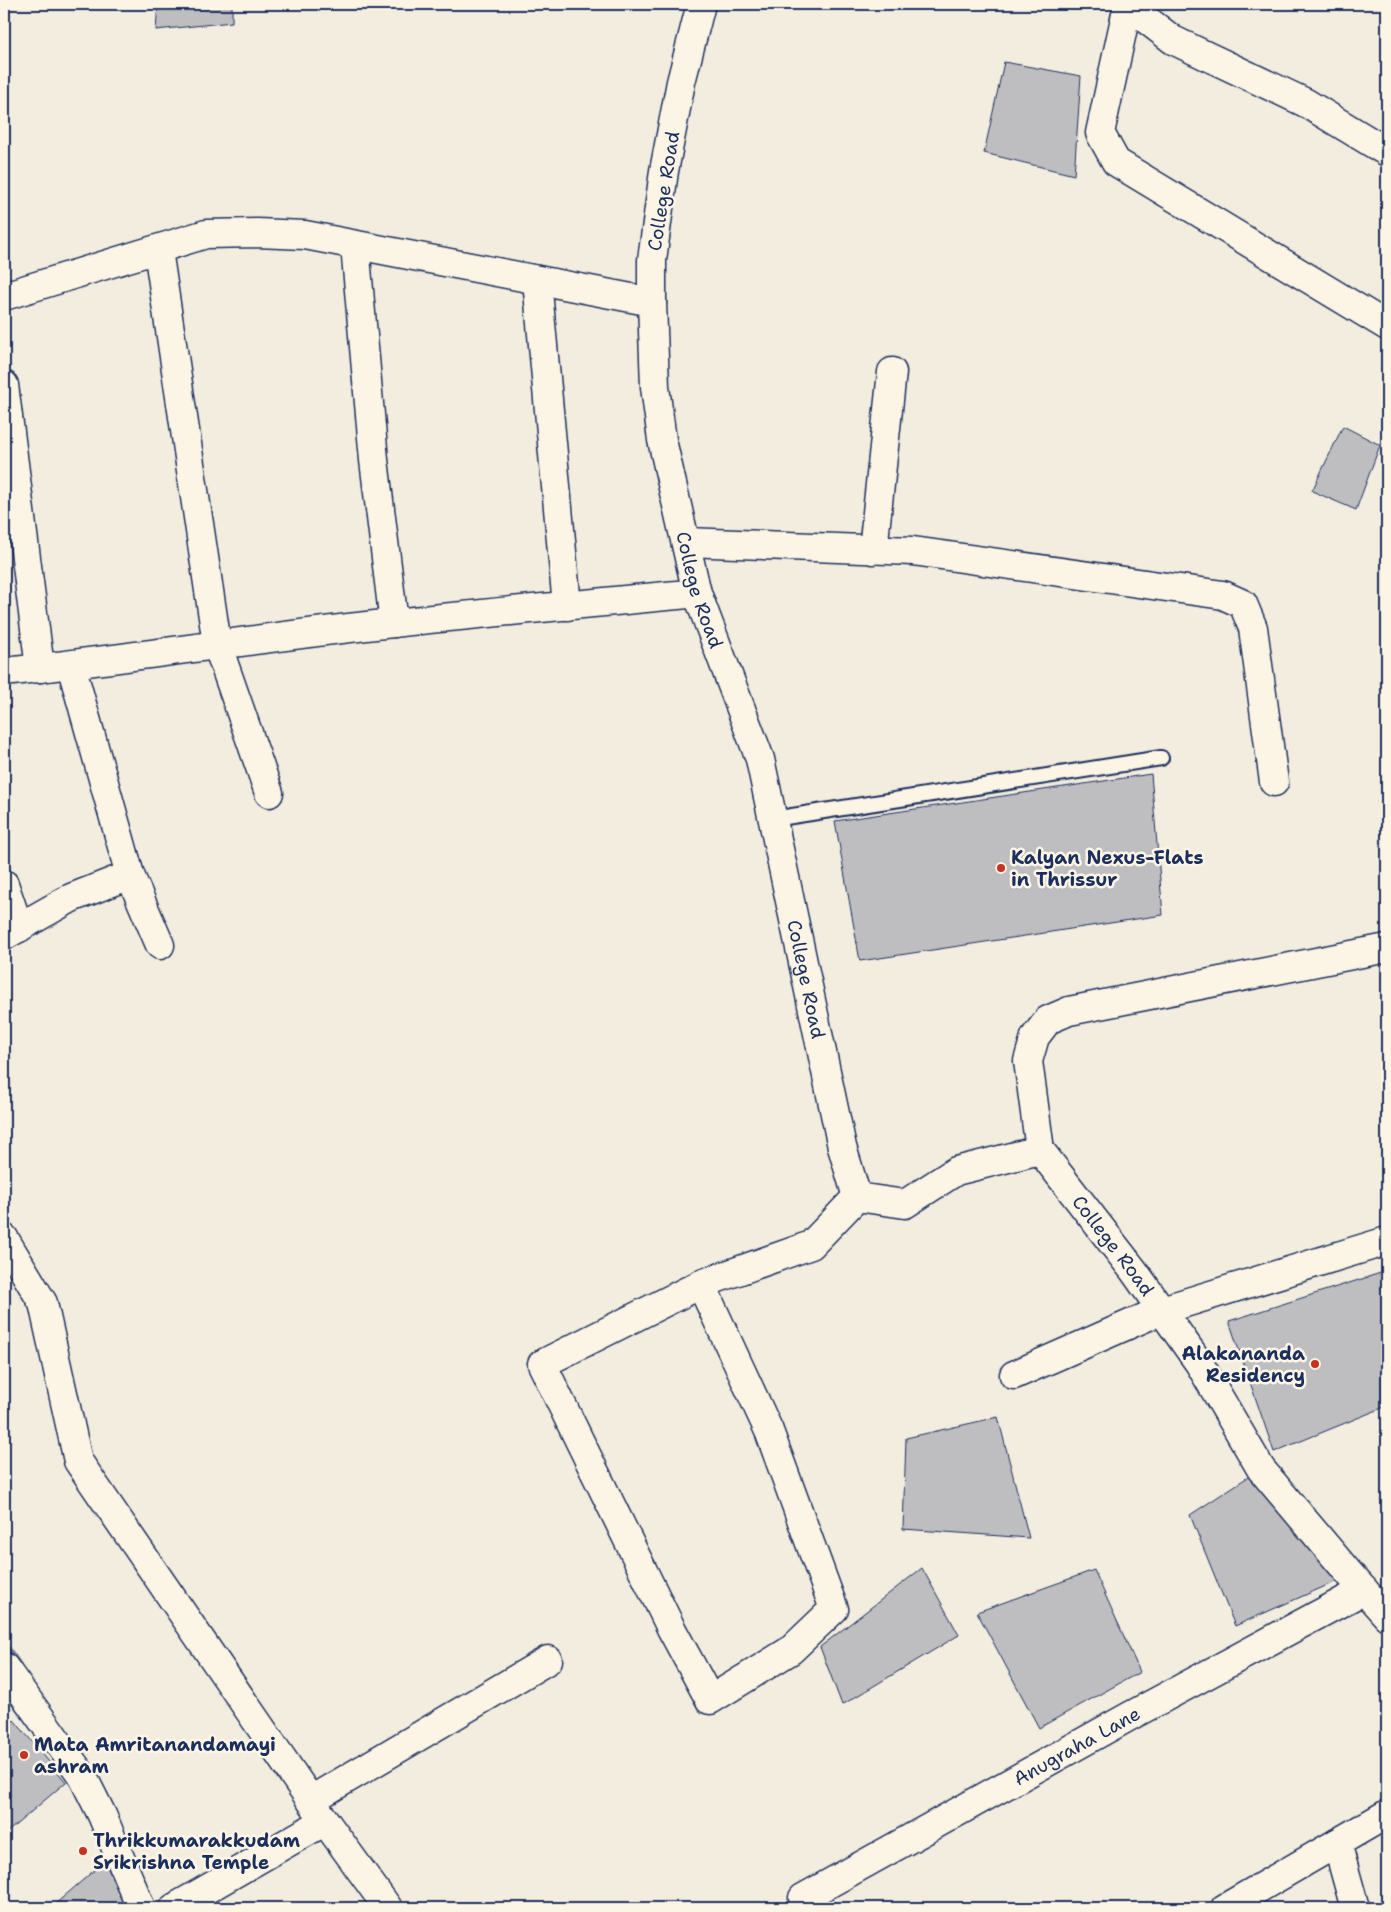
<svg xmlns="http://www.w3.org/2000/svg" width="1391" height="1912" viewBox="0 0 1391 1912" font-family="'Shantell Sans',sans-serif">
<style>
.lines{fill:none;stroke-linecap:round;stroke-linejoin:round}
.stream{stroke:#707a91;stroke-width:11}
.building{fill:#bebec0;stroke:#1b2f5e}
.service-casing{stroke:#1b2f5e;stroke-width:18}
.minor-casing{stroke:#1b2f5e;stroke-width:31}
.tertiary-casing{stroke:#1b2f5e;stroke-width:31}
.service{stroke:#fcf5e5;stroke-width:14}
.minor{stroke:#fcf5e5;stroke-width:28}
.tertiary{stroke:#fcf5e5;stroke-width:28}
.poi-dot{fill:#c8321e;stroke:#fcf5e5;stroke-width:2}
.labels{text-anchor:middle;stroke-width:5;stroke-linejoin:round;paint-order:stroke}
.street-label{font-size:19px;fill:#1b2f5e;stroke:#fcf5e5}
.poi-label{font-size:19px;font-weight:bold;fill:#1b2f5e;stroke:#fcf5e5;text-anchor:start}
</style>
<rect width="100%" height="100%" fill="#f3ede0"/>
<filter id="ink" filterUnits="userSpaceOnUse"><feTurbulence type="fractalNoise" baseFrequency=".02" numOctaves="2"/><feDisplacementMap in="SourceGraphic" scale="10" xChannelSelector="R" yChannelSelector="G"/><feConvolveMatrix kernelMatrix="1 2 1 2 8 2 1 2 1" color-interpolation-filters="sRGB"/></filter>
<g filter="url(#ink)">
<g class="lines">
<!-- stream -->
<path class="stream" d="M4,1648l12,17"/>
</g>
<!-- building -->
<g class="building">
<path d="M158,4h74v18l-76,8z"/>
<path d="M1004,62l77,14 -7,99 -90,-22z"/>
<path d="M1343,426l37,19 -24,65 -44,-19z"/>
<path d="M1151,774l12,141 -303,46 -25,-140z"/>
<path d="M1387,1271v135l-113,46 -45,-131z"/>
<path d="M998,1417l31,121 -126,-9 3,-91z"/>
<path d="M1251,1475l86,106 -102,45 -45,-111z"/>
<path d="M922,1568l37,67 -117,70 -22,-58z"/>
<path d="M1094,1570l46,102 -101,56 -62,-116z"/>
<path d="M14,1720l52,62 -62,53v-106z"/>
<path d="M105,1861l20,47 -71,-3z"/>
</g>
<g class="lines">
<defs>
<path id="service" d="M773,819l388,-61"/>
<g id="minor">
<path d="M1126,4l47,36 133,63 81,49"/>
<path d="M1128,5l-28,128 16,29 271,164"/>
<path d="M355,245l19,215 20,163"/>
<path d="M158,250l59,394 52,149"/>
<path d="M537,280l30,326"/>
<path d="M4,296l202,-62 51,-1 48,2 347,67"/>
<path d="M4,385l36,283"/>
<path d="M686,542l227,9 310,44 20,9 10,24 21,154"/>
<path d="M873,550l19,-178"/>
<path d="M71,665l59,210 30,70"/>
<path d="M4,672c130,-14 259,-35 389,-49 101,-11 203,-20 304,-30"/>
<path d="M4,884l15,44"/>
<path d="M4,936l67,-38 59,-23"/>
<path d="M1040,1150l-12,-89 7,-24 13,-17 21,-9 318,-63"/>
<path d="M4,1238l39,65 35,158 247,360 63,87"/>
<path d="M701,1284l68,147 65,178 -43,41 -81,50 -39,-72 -129,-264 159,-80 110,-39 46,-48"/>
<path d="M1014,1375l148,-65 225,-69"/>
<path d="M4,1667l79,110 19,38 39,93"/>
<path d="M311,1800l237,-140"/>
<path d="M1337,1843l18,65"/>
<path d="M174,1908l151,-87"/>
<path id="s1" d="M811,1908l-8,-10 327,-182 234,-126"/>
<path d="M1225,1908l162,-94"/>
</g>
<g id="tertiary">
<path id="s2" d="M701,4l-20,78 -17,89 -12,89v42l3,85 7,53 35,153 63,166 82,388 15,50 48,7 51,-33 84,-21 94,121 65,92 62,106 86,102 40,45"/>
</g>
</defs>
<!-- service casing -->
<use href="#service" class="service-casing"/>
<!-- minor casing -->
<use href="#minor" class="minor-casing"/>
<!-- tertiary casing -->
<use href="#tertiary" class="tertiary-casing"/>
<!-- service -->
<use href="#service" class="service"/>
<!-- minor -->
<use href="#minor" class="minor"/>
<!-- tertiary -->
<use href="#tertiary" class="tertiary"/>
</g>
</g>
<!-- markers -->
<g class="poi-dot">
<circle cx="1001" cy="868" r="5"/>
<circle cx="1315" cy="1364" r="5"/>
<circle cx="24" cy="1755" r="5"/>
<circle cx="83" cy="1851" r="5"/>
</g>
<g class="labels">
<!-- street labels -->
<g class="street-label">
<text transform="translate(663 191) rotate(-81)" y="7">College Road</text>
<text dy="7" stroke="none"><textPath href="#s2" startOffset="596">College Road</textPath></text>
<text dy="7" stroke="none"><textPath href="#s2" startOffset="1001">College Road</textPath></text>
<text dy="7" stroke="none"><textPath href="#s2" startOffset="1541">College Road</textPath></text>
<text dy="7" stroke="none"><textPath href="#s1" startOffset="326">Anugraha Lane</textPath></text>
</g>
<!-- poi labels -->
<g class="poi-label">
<text x="1011" y="864">Kalyan Nexus-Flats<tspan x="1011" dy="22">in Thrissur</tspan></text>
<text x="1305" y="1360" text-anchor="end">Alakananda<tspan x="1305" dy="22">Residency</tspan></text>
<text x="34" y="1751">Mata Amritanandamayi<tspan x="34" dy="22">ashram</tspan></text>
<text x="93" y="1847">Thrikkumarakkudam<tspan x="93" dy="22">Srikrishna Temple</tspan></text>
</g>
</g>
<!-- margin -->
<rect width="1391" height="1912" fill="none" stroke="#fcf5e5" stroke-width="20"/>
<rect x="10" y="10" width="1371" height="1892" fill="none" stroke="#1b2f5e" stroke-width="2" filter="url(#ink)"/>
</svg>
